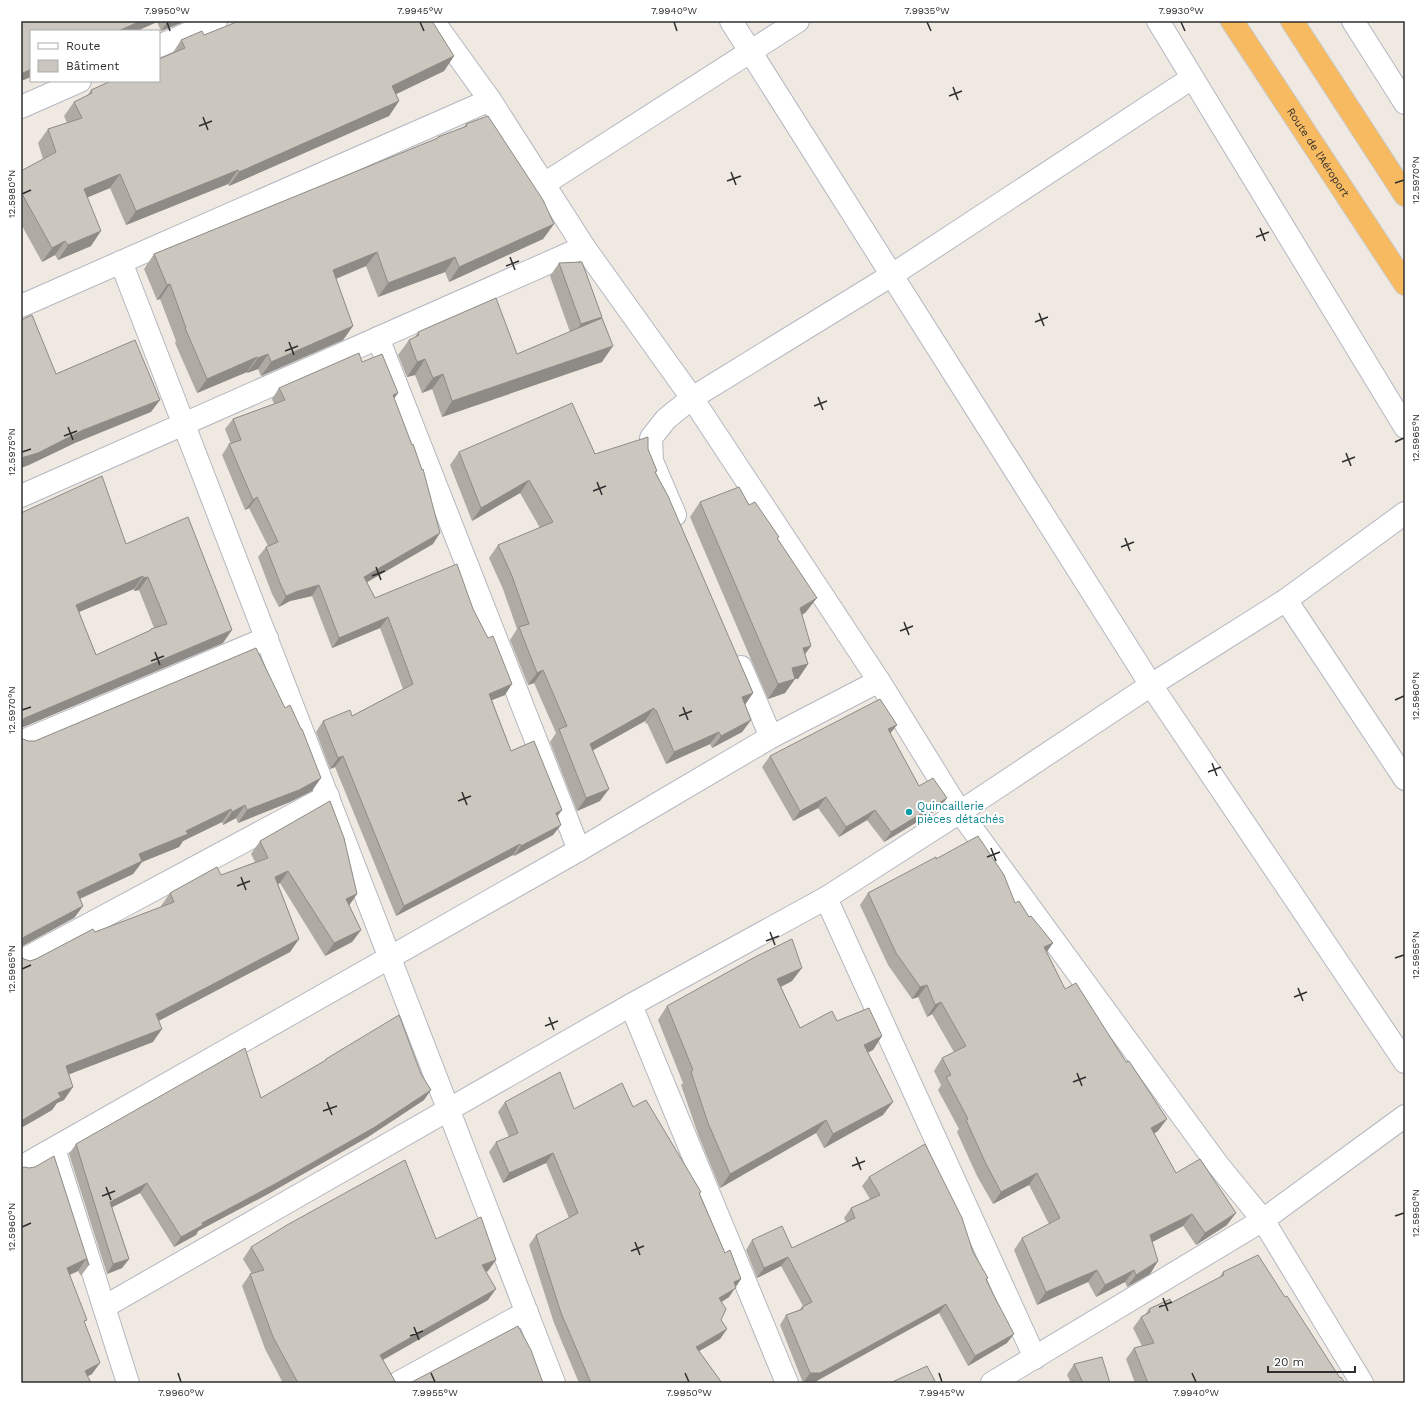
<svg xmlns="http://www.w3.org/2000/svg" width="1426" height="1404" viewBox="0 0 1426 1404" font-family="'Work Sans',sans-serif">
<style>
.lines{fill:none;stroke-linecap:round;stroke-linejoin:round}
.minor-casing{stroke:#b4b7c1;stroke-width:24}
.trunk-casing{stroke:#c9c9c9;stroke-width:24}
.minor{stroke:#fff;stroke-width:22}
.trunk{stroke:#f8ba60;stroke-width:22}
.wall{fill:#afaba4;fill-rule:evenodd}
.shaded-wall{fill:#8e8b86}
.building{fill:#cbc7bf;stroke:#8e8b86;fill-rule:evenodd}
.ticks{fill:none;stroke:#2e2e2e;stroke-width:1.5}
.culture-dot{fill:#0f9aa8;stroke:#fff;stroke-width:1.5}
.labels{text-anchor:middle;stroke-width:4;stroke-linejoin:round;paint-order:stroke}
.street-label{font-size:11px;fill:#2e2e2e;stroke:#fff}
.culture-label{font-size:11px;fill:#0d838f;stroke:#fff;text-anchor:start}
.neatline{fill:none;stroke:#2e2e2e;stroke-width:1.5}
.ticks-label{font-size:10px;text-anchor:middle;fill:#2e2e2e}
</style>
<rect width="100%" height="100%" fill="#efe9e1"/>
<g class="lines">
<defs>
<g id="minor">
<path d="M433,21l57,79 94,147 108,151 187,283 81,131 258,353 45,55 99,163"/>
<path d="M731,21l420,664 254,377"/>
<path d="M1158,21l247,406"/>
<path d="M1353,21l52,82"/>
<path d="M159,46l57,-25"/>
<path d="M21,107l59,-26"/>
<path d="M544,184l254,-163"/>
<path d="M121,262l433,1121"/>
<path d="M21,306l469,-206"/>
<path d="M378,338l201,512"/>
<path d="M21,496l563,-249"/>
<path d="M675,515l-23,-54 -1,-23 15,-19 26,-21 200,-123 300,-197"/>
<path d="M1286,600l119,179"/>
<path d="M741,667l30,70"/>
<path d="M21,742l246,-104"/>
<path d="M826,898l209,460"/>
<path d="M21,961l307,-165"/>
<path d="M631,1005l156,378"/>
<path d="M54,1149l74,234"/>
<path d="M21,1167l558,-317 192,-113 108,-56"/>
<path d="M104,1307l527,-302 195,-107 134,-86 191,-127 135,-85 119,-87"/>
<path d="M398,1383l129,-71"/>
<path d="M992,1383l271,-163 142,-104"/>
</g>
<g id="trunk">
<path id="s1" d="M1232,21l173,263"/>
<path d="M1292,21l113,174"/>
</g>
</defs>
<!-- minor casing -->
<use href="#minor" class="minor-casing"/>
<!-- trunk casing -->
<use href="#trunk" class="trunk-casing"/>
<!-- minor -->
<use href="#minor" class="minor"/>
<!-- trunk -->
<use href="#trunk" class="trunk"/>
</g>
<!-- wall -->
<g class="wall">
<path d="M21,21h161l-1,2 -20,8 -4,-9 -136,59z"/>
<path d="M204,35l250,21 -10,15 -48,23 3,7 -10,15 -160,70 -1,-2 -102,41 -16,-37 -22,9 3,49 -33,14 -3,-5 -13,7 -21,-38v-53l22,-12 -5,-16 10,-14 19,-6 -3,-7 10,-14 13,-6 4,-6 81,-36 9,-14z"/>
<path d="M466,124l88,100 -11,15 -94,43 -4,-10 -67,25 -12,-31 -30,13 17,47 -10,14 -82,36 -3,-7 -11,4v-1l-50,21 -22,-50 1,-2 -16,-42 -3,1 -13,-31 10,-15 282,-115 2,-2 26,-10z"/>
<path d="M559,263l43,55v44l-160,55 -10,-28 -10,4 -7,-18 -8,2 -9,-22 11,-15 6,-3 3,-5 99,22 53,-22 -20,-56z"/>
<path d="M362,362l36,31 -4,6 39,145 -66,38 8,16 130,97 -13,5 19,51 47,65 3,9 -8,10 -39,21 -1,-1 -117,61 -61,-149 -5,2 -14,-37 7,-11 29,-5 51,-27 -23,-61 -48,20 -20,-52 -22,5 -11,6 -7,-13 -14,-37 8,-10 2,-1 -19,-38 -4,2 -23,-55 7,-11h2l-6,-15 8,-10 41,-15 -2,-5 7,-11z"/>
<path d="M648,449l8,24 97,220 -8,12 6,15 -9,12 -30,16 -2,-4 -44,20 -19,-41 -1,1 -1,-3 -52,29 7,51 -23,10 -27,-69 6,-9 -22,-50 -6,2 -18,-45 7,-11 -14,-40 -14,-31 9,-13 42,-17 -20,-35 -48,28 -22,-56 9,-13 136,2z"/>
<path d="M700,502l49,3 29,34 28,73 -4,3 3,40 3,9 -10,15h-3l-10,14 -17,6 -78,-182z"/>
<path d="M21,513l105,31 97,99 -202,85zM134,589v2l5,-1 15,38 -3,1 -2,2 -53,24 -17,-43z"/>
<path d="M890,734l29,52 21,22 -56,34 -17,-22 -28,17 -21,-29 -25,13 -31,-54 8,-11z"/>
<path d="M23,739l5,2 284,50 -22,11 -52,21 -2,-5 -13,7 -1,-3 -39,19 -4,6 -37,15 -9,12 -53,25 3,7 -9,12z"/>
<path d="M260,841l97,53 -8,11 12,25 -9,12 -27,14 -45,-73 -2,1 21,55 -9,13 -132,69 -5,21 -84,32 -5,26 -7,3 -5,7 -31,18v-172l3,3 6,2 6,-2 59,-27 66,-25v-1l9,-13 51,-18 34,-13 -4,-8z"/>
<path d="M936,859l79,44 38,40 -6,9 18,37 93,142 -4,2 22,40 51,52 -31,20 -13,-19 -31,16 6,19 -8,13 -23,13 -2,-5 -29,15 -8,-15 -51,23 -23,-55 8,-12 27,-14 -20,-39 -36,19 -16,-28 -20,-44 2,-3 -21,-39 3,-5 -7,-14 8,-13 12,-6 -22,-38 -5,3 -9,-20 -6,2 -24,-34 -28,-60 8,-12z"/>
<path d="M792,981l-11,6 19,41 37,-7 45,15 -9,14 -5,2 15,63 -59,33 -8,-15 -96,55 -21,-51 -18,-52 2,-2 -25,-63 9,-14z"/>
<path d="M326,1059l98,41 -56,37 -100,57 -70,37 -2,4 -22,12 -34,-54 -28,14 17,52 -7,9 -15,6 -38,-120 7,-10 185,-46 64,-37z"/>
<path d="M505,1102l69,7 59,-2 67,87 25,59 16,26 -12,18 -7,5 -1,18 6,9 -7,10 -21,12 23,32h-143l-25,-60 -25,-78 7,-10 33,-17 -23,-55 -43,20 -14,-31 7,-10 13,-5 -11,-25z"/>
<path d="M29,1168l60,97 -8,11 -3,-5 -9,4 16,48 7,51 -4,2 -67,7z"/>
<path d="M869,1177l104,75 15,26 -2,2 21,63 -39,23 -29,-53 -126,70h-10l-23,-58 6,-10 13,-5 4,-4 -22,-40 -24,12 -11,-28 6,-10 40,8 54,-26 -2,-4 7,-10 19,-9 -8,-13z"/>
<path d="M436,1239l52,32 -2,1 2,28 -105,60 13,23h-113l-18,-34 -23,-63 8,-12h2l-9,-15 8,-12z"/>
<path d="M1223,1272l62,25 55,81 5,5h-210l-9,-24 8,-11 8,-2 -9,-18 8,-11 4,-2 4,-6 22,-6 48,-25z"/>
<path d="M1074,1364l36,19h-39l-4,-8z"/>
</g>
<!-- shaded-wall -->
<g class="shaded-wall">
<path d="M141,21h17l-1,1 -20,9h-19z"/>
<path d="M168,21h14l-1,2 -20,8z"/>
<path d="M454,56l-10,15 -62,30 10,-15z"/>
<path d="M31,69v8l-10,4v-7z"/>
<path d="M399,101l-10,15 -160,70 10,-14z"/>
<path d="M238,170l-10,14 -102,41 10,-14z"/>
<path d="M120,174l-10,14 -36,15 10,-14z"/>
<path d="M554,224l-11,15 -94,43 10,-15z"/>
<path d="M101,231l-10,15 -33,14 10,-15z"/>
<path d="M65,241l-10,14 -13,7 10,-14z"/>
<path d="M377,252l-11,14 -43,18 10,-14z"/>
<path d="M455,257l-10,15 -67,25 10,-14z"/>
<path d="M170,284l-10,15 -3,1 10,-15z"/>
<path d="M602,317l-8,13 -22,7 9,-13z"/>
<path d="M353,326l-10,14 -82,36 10,-14z"/>
<path d="M613,346l-11,16 -160,55 10,-16z"/>
<path d="M268,354l-10,15 -11,4 11,-15z"/>
<path d="M257,357l-10,15 -50,21 10,-14z"/>
<path d="M425,359l-10,16 -8,2 10,-15z"/>
<path d="M443,374l-11,15 -10,4 11,-15z"/>
<path d="M398,393l-8,11 3,-9z"/>
<path d="M160,400l-9,12 -76,31 -46,22 -8,3v-10l62,-28z"/>
<path d="M529,480l-9,13 -48,28 9,-13z"/>
<path d="M257,497l-8,11 -4,2 8,-10z"/>
<path d="M440,533l-7,11 -76,44 7,-11z"/>
<path d="M143,576l-9,13 -67,28 9,-12z"/>
<path d="M148,577l-9,13 -5,1 9,-13z"/>
<path d="M319,585l-7,11 -22,5 -11,6 7,-11 12,-5z"/>
<path d="M817,598l-11,14 -16,11 10,-15z"/>
<path d="M388,617l-8,11 -48,20 7,-10z"/>
<path d="M232,630l-9,13 -202,85v-7l4,-3z"/>
<path d="M811,646l-10,14 2,-12z"/>
<path d="M808,664l-10,15h-3l-10,14 -17,6 10,-15 14,-16z"/>
<path d="M543,670l-9,13 -6,2 9,-12z"/>
<path d="M512,684l-7,11 -23,9 7,-10z"/>
<path d="M753,693l-9,13 -2,-9z"/>
<path d="M654,708l-9,13 -64,36 9,-13z"/>
<path d="M656,710l-9,13 -1,1 9,-13z"/>
<path d="M751,720l-9,12 -30,16 9,-12z"/>
<path d="M897,725l-8,10 -1,-6z"/>
<path d="M719,732l-9,12 -44,20 8,-12z"/>
<path d="M343,756l-8,11 -5,2 8,-11z"/>
<path d="M321,778l-9,13 -22,11 -52,21 9,-13z"/>
<path d="M609,789l-9,12 -23,10 9,-13z"/>
<path d="M826,797l-8,11 -25,13 7,-10z"/>
<path d="M947,798l-7,10 -56,34 7,-10z"/>
<path d="M245,805l-9,13 -13,7 9,-13z"/>
<path d="M231,809l-9,13 -39,19 -4,6 -37,15 -9,12 -65,30 9,-12 62,-38z"/>
<path d="M562,810l-8,11 2,-8z"/>
<path d="M875,810l-8,10 -28,17 7,-10z"/>
<path d="M561,825l-8,10 -39,21 7,-10z"/>
<path d="M520,844l-7,11 -117,61 8,-10z"/>
<path d="M288,871l-8,12 -14,7 9,-13z"/>
<path d="M357,894l-9,13 -2,-8z"/>
<path d="M83,906l-9,12 -53,29v-7l3,-3z"/>
<path d="M361,930l-9,12 -27,14 9,-13z"/>
<path d="M299,939l-9,13 -143,75 9,-13z"/>
<path d="M1053,943l-9,12v-8z"/>
<path d="M802,968l-10,13 -24,12 9,-14z"/>
<path d="M927,985l-9,12 -6,2 8,-12z"/>
<path d="M941,1002l-9,12 -5,3 8,-12z"/>
<path d="M162,1029l-9,13 -96,37 9,-13z"/>
<path d="M882,1036l-9,14 -18,9 9,-14z"/>
<path d="M73,1087l-9,13 -7,3 -5,7 -31,18v-7l37,-28z"/>
<path d="M431,1090l-7,10 -56,37 -100,57 -70,37 -2,4 -22,12 7,-10 21,-14z"/>
<path d="M893,1102l-10,13 -59,33 9,-14z"/>
<path d="M1167,1119l-9,12 -15,9 8,-12z"/>
<path d="M826,1120l-10,13 -96,55 10,-14z"/>
<path d="M553,1153l-7,10 -43,20 6,-10z"/>
<path d="M1037,1173l-8,12 -36,19 8,-12z"/>
<path d="M147,1183l-7,10 -37,19 7,-10z"/>
<path d="M1236,1213l-9,12 -31,20 9,-12z"/>
<path d="M1192,1214l-9,12 -42,22 9,-13z"/>
<path d="M788,1257l-7,9 -24,12 7,-10z"/>
<path d="M86,1259l-8,12 -19,9 8,-12z"/>
<path d="M129,1259l-7,9 -15,6 6,-10z"/>
<path d="M496,1260l-8,11 -14,5 8,-11z"/>
<path d="M1158,1261l-8,13 -23,13 9,-12z"/>
<path d="M1097,1270l-9,12 -51,23 9,-13z"/>
<path d="M1134,1270l-9,12 -29,15 9,-12z"/>
<path d="M741,1279l-12,18 -17,10 7,-9 15,-16z"/>
<path d="M496,1289l-8,11 -116,66 8,-11z"/>
<path d="M946,1304l-7,9 -126,70h-10l7,-10z"/>
<path d="M727,1329l-7,10 -31,18 7,-10z"/>
<path d="M1014,1334l-7,9 -39,23 7,-10z"/>
<path d="M100,1363l-8,11 -15,8 8,-11z"/>
</g>
<!-- building -->
<g class="building">
<path d="M21,21h120l-23,10h-87v38l-10,5z"/>
<path d="M239,21h193l22,35 -62,30 7,15 -160,71 -1,-2 -102,41 -16,-37 -36,15 17,42 -33,14 -3,-4 -13,7 -31,-56v-21l35,-19 -8,-23 34,-11 -8,-16 18,-9 -1,-3 20,-9h48v-22l26,-11 -4,-8 21,-9 2,4z"/>
<path d="M488,116l55,84 11,24 -95,43 -4,-10 -67,26 -11,-31 -44,18 20,56 -82,36 -3,-8 -10,4 -1,-1 -50,22 -22,-51h1l-16,-44 -3,1 -13,-31 284,-116v-1l29,-11 -1,-2z"/>
<path d="M582,262l20,55 -21,7 -22,-61z"/>
<path d="M496,298l21,56 85,-36 11,28 -161,55 -9,-27 -10,4 -8,-19 -8,3 -8,-22 10,-5 -1,-3z"/>
<path d="M32,315l24,59 79,-34 25,60 -77,30 -45,23 -17,5v-138z"/>
<path d="M359,353l3,9 20,-8 16,39 -5,2 19,50 1,-1 9,26 1,-1 17,64 -76,44 11,21 82,-34 16,45 15,29 5,-2 19,48 -23,10 22,57 23,-10 28,69 -6,3 5,12 -40,21 -1,-2 -116,62 -61,-150 -5,2 -15,-37 27,-11 2,6 61,-32 -25,-67 -49,21 -20,-53 -21,6 -12,5 -6,-13 -14,-36 12,-5 -21,-45 -4,3 -24,-56 12,-4 -8,-21 52,-19 -6,-12z"/>
<path d="M572,403l23,51 53,-17v12l9,22 -2,1 13,24 85,197 -11,4 9,23 -30,16 -2,-4 -45,20 -18,-42 -1,1 -1,-3 -64,36 19,45 -23,9 -27,-69 8,-3 -24,-56 -6,3 -18,-46 10,-3 -17,-48 -14,-31 55,-23 -24,-42 -48,28 -22,-56z"/>
<path d="M102,476l24,68 62,-27 44,113 -207,88 -4,3v-208zM143,576v2l5,-1 19,47 -16,5v1l-55,25 -20,-50z"/>
<path d="M739,487l10,18 6,-3 24,35 -2,1 40,60 -17,10 11,38 -8,2 5,16 -16,4 3,11 -17,5 -78,-182z"/>
<path d="M256,648l29,60 5,-3 11,24h1l19,49 -22,12 -52,20 -2,-5 -13,7 -1,-3 -45,22 2,3 -49,20 3,7 -65,31 6,14 -59,31 -3,3v-203l2,2 5,2h7z"/>
<path d="M880,699l17,26 -9,4 31,57 14,-8 14,20 -56,34 -16,-22 -29,17 -20,-30 -26,14 -30,-55z"/>
<path d="M330,801l14,37 13,56 -11,5 15,31 -27,13 -46,-72 -13,6 24,62 -143,75 6,15 -96,37 7,21 -15,6 3,4 -40,24v-165l3,3 6,2 6,-2 57,-30 2,3 79,-30 -4,-9 47,-26 4,8 47,-17 -8,-17z"/>
<path d="M978,836l26,39 11,28 4,-2 10,16 2,-1 22,27 -9,4 21,42 11,-6 50,79 3,-1 38,58 -16,9 25,45 24,-14 36,54 -31,20 -13,-19 -42,21 8,26 -22,14 -2,-5 -29,15 -8,-15 -51,22 -24,-54 38,-20 -23,-45 -36,19 -15,-28 -20,-44 2,-1 -22,-42 5,-2 -9,-17 24,-12 -25,-44 -6,3 -8,-20 -7,2 -24,-34 -28,-60 68,-36v2z"/>
<path d="M792,939l10,29 -25,11 23,49 32,-17 5,10 32,-13 13,28 -18,9 29,57 -60,32 -7,-14 -96,54 -22,-51 -17,-51 2,-2 -26,-64 88,-49z"/>
<path d="M399,1015l22,59 10,16 -56,37 -100,57 -73,39 1,2 -22,12 -34,-54 -37,19 19,57 -16,5 -37,-120 169,-96 16,50 65,-38v-1z"/>
<path d="M560,1072l14,37 48,-26 11,24 13,-7 55,92 -2,1 26,60 5,-3 11,29 -7,3 2,6 -17,10 7,11 -5,11 6,9 -31,18 26,36h-131l-30,-70 -25,-78 42,-22 -25,-60 -44,20 -13,-31 22,-9 -13,-31z"/>
<path d="M925,1144l37,74 11,34 15,26 -2,1 7,15 21,40 -39,22 -29,-52 -126,69h-10l-24,-58 17,-6 -1,-2 10,-5 -24,-45 -24,11 -12,-28 30,-14 10,22 63,-30 -4,-10 29,-13 -11,-18z"/>
<path d="M54,1156l35,109 -3,-6 -19,9 20,52 -3,1 16,42 -15,8 6,12h-70v-214l3,-2 5,1 6,-1z"/>
<path d="M405,1160l31,79 45,-22 15,43 -14,5 14,24 -116,66 16,28h-98l-25,-46 -23,-63 14,-4 -13,-23 36,-22z"/>
<path d="M1258,1255l27,42 2,-1 53,82 1,-1 4,6h-197l-14,-35 20,-5 -13,-26 9,-5 -1,-3 21,-10 1,4 53,-28 -1,-3z"/>
<path d="M518,1326l13,24 12,33h-133z"/>
<path d="M1102,1357l8,26h-27l-9,-19z"/>
<path d="M927,1366l8,15 -3,2h-42z"/>
</g>
<!-- ticks -->
<path class="ticks" d="M167,22l3,9M420,22l4,9M674,22l3,9M927,22l4,9M1181,22l4,9M953,87l5,13M949,96l13,-5M203,117l5,13M199,126l13,-5M731,172l5,13M727,181l14,-5M1395,183l9,-3M22,194l9,-4M1260,228l5,13M1256,237l13,-5M510,257l5,13M506,266l13,-5M1039,313l5,13M1035,322l13,-5M289,342l5,13M285,351l13,-5M818,397l5,13M814,406l13,-5M68,427l5,13M64,436l13,-5M1395,442l9,-4M22,452l9,-3M1346,453l5,13M1342,462l13,-5M597,482l5,13M593,491l13,-5M1125,538l5,13M1121,547l13,-5M376,567l5,13M372,576l13,-5M904,622l5,13M900,631l13,-5M155,652l5,13M151,661l13,-5M1395,700l9,-4M683,707l5,13M22,710l9,-3M679,716l13,-5M1212,763l5,13M1208,772l13,-5M462,792l5,13M458,801l13,-5M991,848l5,13M987,857l13,-5M241,877l5,13M237,886l13,-5M770,932l5,13M766,941l13,-5M1395,958l9,-3M22,969l9,-4M1298,988l5,13M1294,997l13,-5M549,1017l5,13M545,1026l13,-5M1077,1073l5,13M1073,1082l13,-5M327,1102l5,13M323,1111l14,-5M856,1157l5,13M852,1166l13,-5M106,1187l5,13M102,1196l13,-5M1395,1216l9,-3M22,1227l9,-4M635,1242l5,13M631,1251l13,-5M1163,1298l5,13M1159,1307l13,-5M414,1327l5,13M410,1336l13,-5M178,1373l3,9M431,1373l4,9M685,1373l4,9M939,1373l3,9M1192,1373l4,9"/>
<!-- markers -->
<circle class="culture-dot" cx="909" cy="812" r="4"/>
<g class="labels">
<!-- street labels -->
<g class="street-label">
<text dy="4" stroke="none"><textPath href="#s1" startOffset="157">Route de l'Aéroport</textPath></text>
</g>
<!-- culture labels -->
<g class="culture-label">
<text x="917" y="810">Quincaillerie<tspan x="917" dy="13">pièces détachés</tspan></text>
</g>
</g>
<!-- border -->
<rect width="1426" height="1404" fill="none" stroke="#ffffff" stroke-width="44"/>
<!-- legend -->
<rect x="30" y="30" width="130" height="52" fill="#ffffff" stroke="#ababab"/>
<rect x="38" y="43" width="20" height="6" fill="#ffffff" stroke="#ababab"/>
<text x="66" y="50" font-size="12" fill="#2e2e2e">Route</text>
<rect x="38" y="60" width="20" height="12" fill="#cbc7bf" stroke="#ababab"/>
<text x="66" y="70" font-size="12" fill="#2e2e2e">Bâtiment</text>
<!-- scale -->
<path d="M1268 1366v6h87v-6" fill="none" stroke="#2e2e2e" stroke-width="2"/>
<text x="1274" y="1366" font-size="12" fill="#2e2e2e" stroke="#ffffff" stroke-width="3" paint-order="stroke">20 m</text>
<rect x="22" y="22" width="1382" height="1360" class="neatline"/>
<g class="ticks-label">
<text x="167" y="14">7.9950°W</text>
<text x="420" y="14">7.9945°W</text>
<text x="674" y="14">7.9940°W</text>
<text x="927" y="14">7.9935°W</text>
<text x="1181" y="14">7.9930°W</text>
<text transform="translate(1415 180) rotate(-90)" y="4">12.5970°N</text>
<text transform="translate(11 194) rotate(-90)" y="4">12.5980°N</text>
<text transform="translate(1415 438) rotate(-90)" y="4">12.5965°N</text>
<text transform="translate(11 452) rotate(-90)" y="4">12.5975°N</text>
<text transform="translate(1415 696) rotate(-90)" y="4">12.5960°N</text>
<text transform="translate(11 710) rotate(-90)" y="4">12.5970°N</text>
<text transform="translate(1415 955) rotate(-90)" y="4">12.5955°N</text>
<text transform="translate(11 969) rotate(-90)" y="4">12.5965°N</text>
<text transform="translate(1415 1213) rotate(-90)" y="4">12.5950°N</text>
<text transform="translate(11 1227) rotate(-90)" y="4">12.5960°N</text>
<text x="181" y="1396">7.9960°W</text>
<text x="435" y="1396">7.9955°W</text>
<text x="689" y="1396">7.9950°W</text>
<text x="942" y="1396">7.9945°W</text>
<text x="1196" y="1396">7.9940°W</text>
</g>
</svg>
